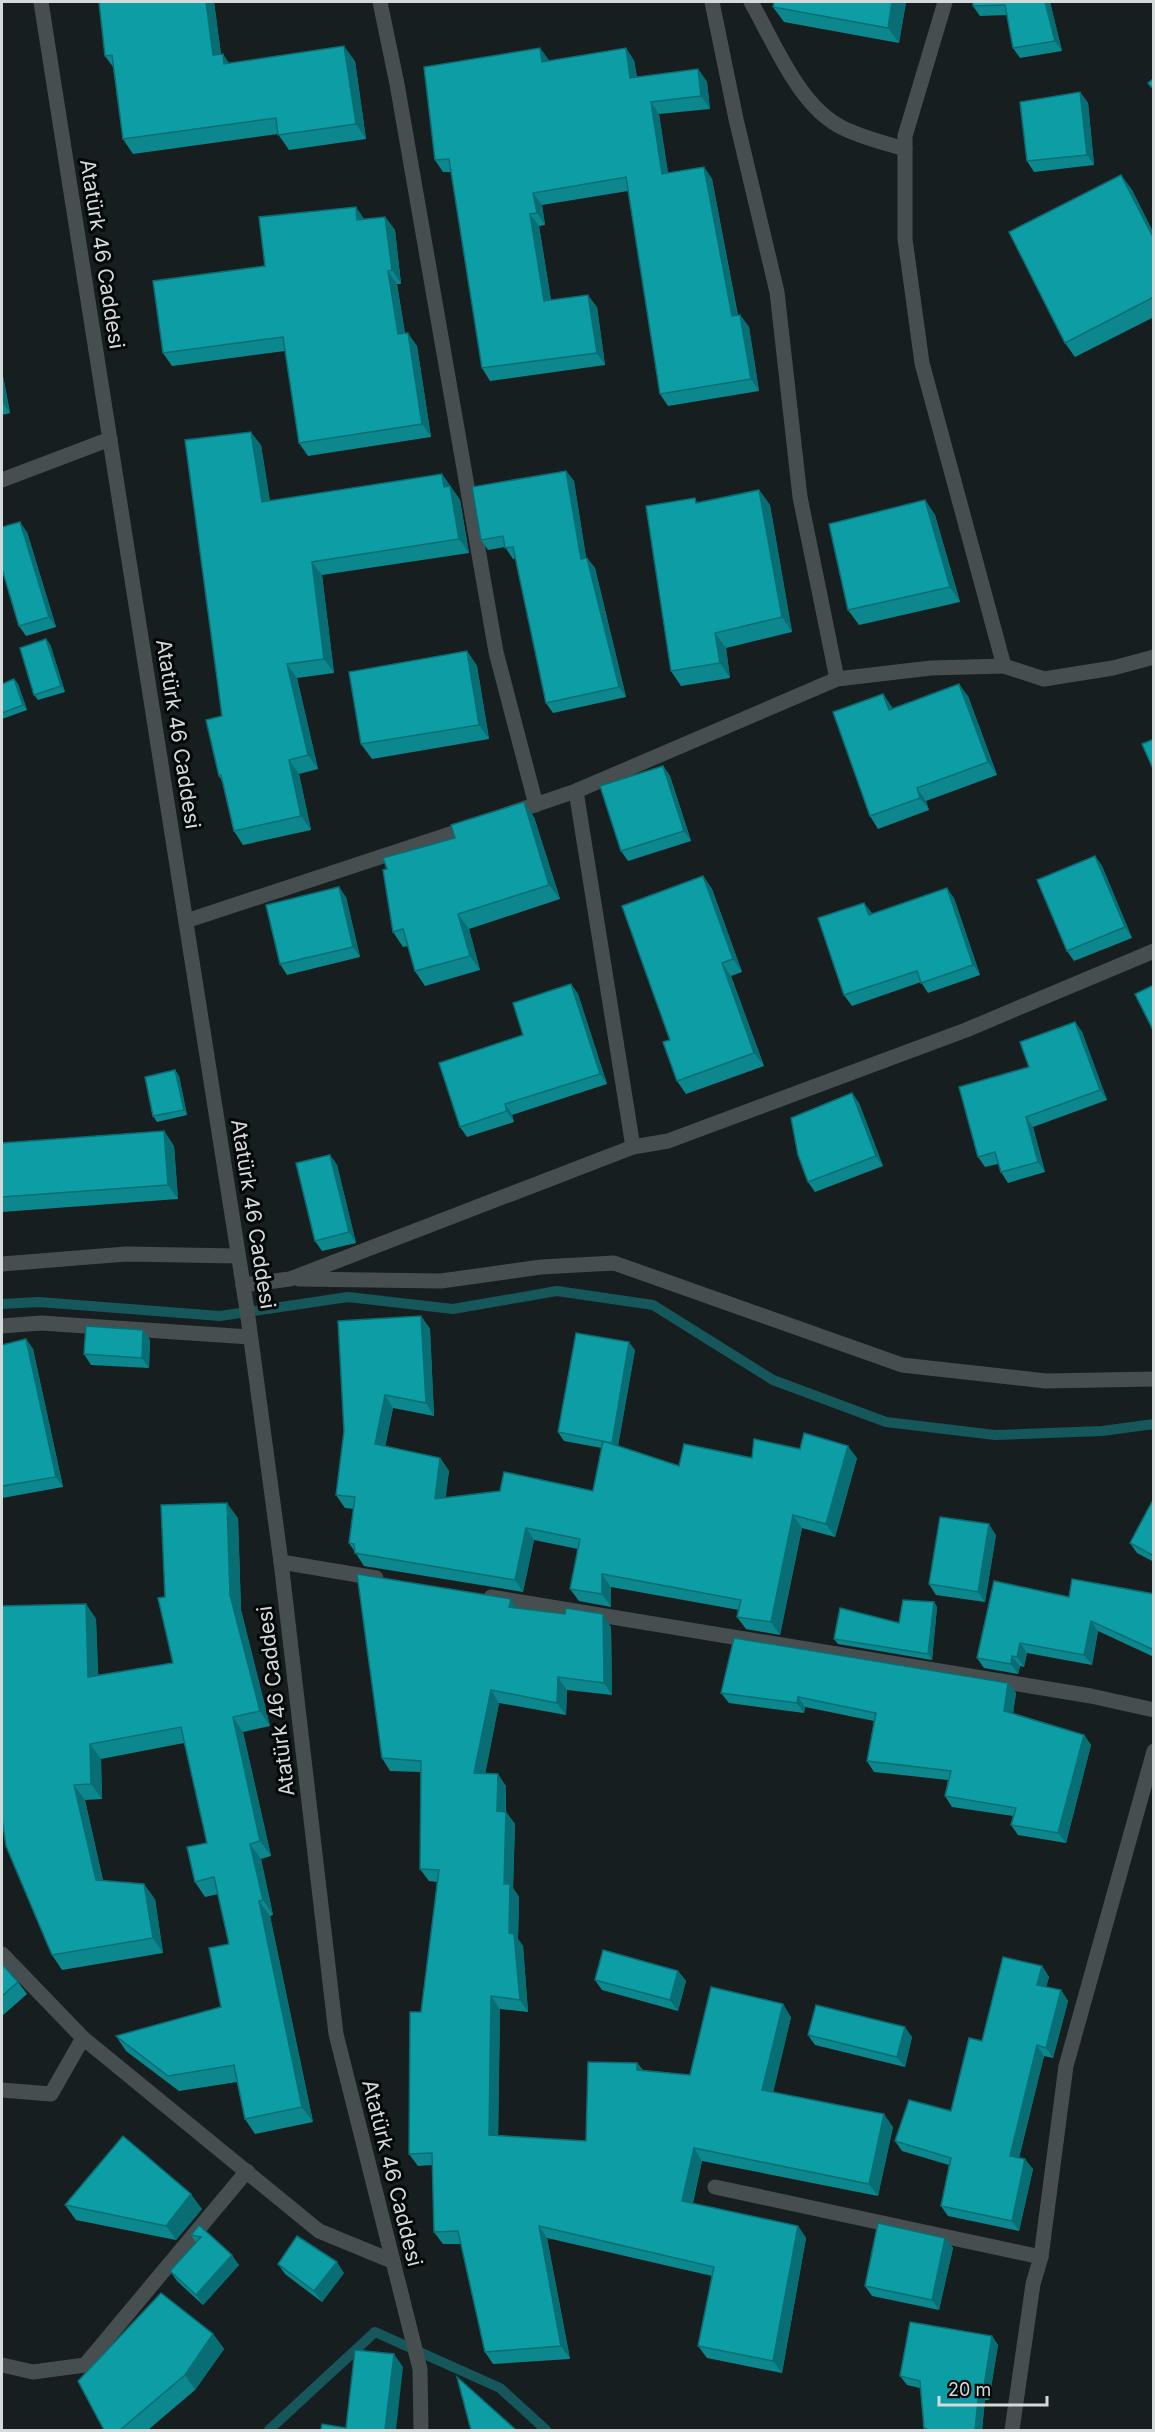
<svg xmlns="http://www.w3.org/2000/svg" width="1155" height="2432" viewBox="0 0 1155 2432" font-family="Inter,sans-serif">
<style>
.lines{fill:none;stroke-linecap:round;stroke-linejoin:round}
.stream{stroke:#15575a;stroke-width:10}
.minor{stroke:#464e4f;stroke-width:15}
.wall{fill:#0b878d}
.shaded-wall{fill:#096e73}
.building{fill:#0d9da4;stroke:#096e73;stroke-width:1.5}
.labels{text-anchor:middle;stroke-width:6;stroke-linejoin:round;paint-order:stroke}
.street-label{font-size:21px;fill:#d4d9d9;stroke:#050808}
</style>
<rect width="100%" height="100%" fill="#171e1f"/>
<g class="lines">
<!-- stream -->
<g class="stream">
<path d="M2,1304l37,-2 181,14 128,-19 105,12 104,-18 96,14 120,75 113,42 109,13 107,-4 52,-7"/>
<path d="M269,2430l106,-98 125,56 46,42"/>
</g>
<!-- minor -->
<g class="minor">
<path d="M41,2l206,1308 34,252 55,472 84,335 1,61"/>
<path d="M380,2l17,82 99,568 40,153"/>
<path d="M712,2l24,117 41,173 23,205 37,182"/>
<path d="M751,2c23,40 48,105 92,126 20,10 42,15 62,21"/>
<path d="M945,2l-40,134v103l17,124 82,303"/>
<path d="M2,480l108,-41"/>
<path d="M576,791l57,356"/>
<path d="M508,814l68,-23 261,-112 94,-11 73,-2 40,13 69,-11 41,-11"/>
<path d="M186,921l285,-94"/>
<path d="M2,1264l124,-10 112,2"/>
<path d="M299,1279l142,2 100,-14 73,-4 288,102 144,16 108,-2"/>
<path d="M243,1285l47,-6 343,-132 35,-6 298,-111 188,-79"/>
<path d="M2,1326l39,-3 209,14"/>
<path d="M281,1562l95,16"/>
<path d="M491,1597l600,99 63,14"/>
<path d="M2,1954l81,84 236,193 73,30"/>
<path d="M2,2090l49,4 32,-56"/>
<path d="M715,2187l326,70"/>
<path d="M2,2365l31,7 52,-7 162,-194"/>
<path d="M1012,2430l21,-146 8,-27 25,-191 88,-315"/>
</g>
</g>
<!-- wall -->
<g class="wall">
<path d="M99,2h115l7,52 9,10 125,-3 11,78 -77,11 -11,-16 -145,20 -10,-15 -10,-72 -8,-11z"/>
<path d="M548,2h26l-24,1z"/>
<path d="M774,2h132l-7,41 -115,-21 -11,-15z"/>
<path d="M1050,2l12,49 -42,7 -7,-10 -6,-33 -27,1 -7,-10z"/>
<path d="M634,60l3,17 61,-8 9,13 3,27 -51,5 9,59 36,-6 8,12 26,136h2l9,12 10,64 -91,15 -8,-12 -32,-203 -86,14 3,20 -6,1 12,74 46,7 8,58 -115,16 -8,-13 -31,-196h-8l-8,-12z"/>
<path d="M1080,92l8,11 6,62 -60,7 -7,-11z"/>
<path d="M1121,175l11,15 22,44v83l-79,40 -10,-14z"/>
<path d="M385,217l10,13 6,54h-4l8,49 12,13 14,91 -123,19 -9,-13 -14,-92 -113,15 -9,-13 102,-87 99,-47z"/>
<path d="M2,371l8,42 -8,2z"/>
<path d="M261,445l9,56 172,-27 18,26 9,53 -147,22 12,98 -37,5 21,91 -19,5 12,56 -68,15 -9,-14 -12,-50 -3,-5 3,-60z"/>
<path d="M566,471l8,10 12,77h1l8,10 31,129 -73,16 -7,-10 -30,-145 -3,1 -8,-12 -17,3 -7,-10z"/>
<path d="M759,490l11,15 22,127 -66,16 4,30 -49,8 -10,-15 27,-168z"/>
<path d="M925,500l10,15 25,87 -101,23 -11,-15z"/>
<path d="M2,527l25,5 29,95 -30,9 -7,-10 -15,-50h-2z"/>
<path d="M50,644l15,48 -27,8 -4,-5z"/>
<path d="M467,651l10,15 12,73 -117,20 -11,-15z"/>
<path d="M14,679l4,5 9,26 -25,9v-35z"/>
<path d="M883,694l10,15 75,-13 29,79 -71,26 3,9 -51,19 -8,-13z"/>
<path d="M663,766l7,10 21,65 -63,20 -7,-10z"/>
<path d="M534,817l26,82 -91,30 11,41 -55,16 -10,-15 -7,-25 -5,1 -10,-15z"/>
<path d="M1095,856l7,10 30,72 -58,23 -7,-10z"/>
<path d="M703,876l9,13 30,83 -11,4 33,90 -78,28 -9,-13 -7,-41z"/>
<path d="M346,897l14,60 -73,18 -7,-11z"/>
<path d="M954,898l26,77 -52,18 -7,-11 -69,24 -8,-11 20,-92 8,11z"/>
<path d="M571,984l7,10 29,90 -95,31 2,7 -47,15 -7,-10 63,-92z"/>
<path d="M1075,1022l7,10 25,68 -74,27 12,45 -37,11 -7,-11 -3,-8 -13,3 -7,-10 51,-90z"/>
<path d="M175,1070l4,6 8,39 -30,7 -4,-6z"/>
<path d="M852,1093l7,10 24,63 -68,26 -7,-10z"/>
<path d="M164,1131l10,15 4,53 -176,13v-69z"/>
<path d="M330,1155l7,10 19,78 -34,8 -7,-10z"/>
<path d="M421,1316l9,13 4,87 -41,-8 -8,39 55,11 9,13 -4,27 148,-7 9,-43 -38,-7 -6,-9 77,-82 -17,96 61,20 73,-8 48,-9 57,9 -22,79 -33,-9 -22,107 -34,-6 -9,-12 2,-7 -128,-23v20l-32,-6 -9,-12 8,-40 -44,-9 -11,52 -159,-26 -15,-23 5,-34 -9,-1 -9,-13z"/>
<path d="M143,1330l7,10 -1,28 -58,-3 -7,-11z"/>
<path d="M26,1339l7,10 30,138 -61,11v-153z"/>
<path d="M1154,1498v64l-17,-9 -7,-10z"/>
<path d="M238,1518l3,92 29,116 -27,6 28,124 -10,3 12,56 -3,1 43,206 -58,12 -10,-15 -8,-37 -58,9 -53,-40 -10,-15 105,-29 8,-63 -11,-50 -13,3 -10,-15 12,-39 -23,-100 -83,16 1,40 -17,1 18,80 52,19 8,54 -101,17 -10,-15 34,-351 10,15 2,56 75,-12 -8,-66z"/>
<path d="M996,1535l-11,67 -49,-7 -7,-11z"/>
<path d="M1154,1594v63l-56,-26 -6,34 -65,-12 -3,14 -4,-1 -2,8 -34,-6 -7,-10 92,-61z"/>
<path d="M934,1602l3,5 -5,53 -94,-16 -4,-5 65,-16z"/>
<path d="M517,1608l94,19 1,68 -45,-5 -1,25 -67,-12 -14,71 21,12v26l9,12 -2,64 6,9 -1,42 5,7 5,66 -28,-3 -2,127 88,5 51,-78 6,7 47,5 101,-58 -18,75 120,35 -15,69 -176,-35 -9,42 105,23 8,12 -24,135 -75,-15 -9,-12 14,-70 -165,-38 23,121 -77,5 -8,-12 -24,-108h-18l-9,-12 -1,-67 -15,1 -9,-12 12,-142 16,-130 -8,-1 -9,-12 1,-97 -31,-1 -8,-13z"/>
<path d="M1008,1683l8,10 -3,20 71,22 7,10 -25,98 -48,-8 -7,-10 2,-9 -61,-9 -7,-11 3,-16 -74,-8 -7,-11 7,-40 -69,-14 -1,6 -75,-10 -8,-10z"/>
<path d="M2,1964l16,18 9,12 -25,22z"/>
<path d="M1042,1966l7,11 -3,10 15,3 7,11 -15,57 -9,-2 -25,102 14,11 -14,62 -71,-15 -7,-10 8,-41 -47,-14 -7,-10 56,-30 31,-70z"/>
<path d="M678,1971l8,10 -8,30 -76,-21 -7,-10z"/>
<path d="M808,2035l104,2 -7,30 -90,-22z"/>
<path d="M65,2205l137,4 -26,31 -100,-20z"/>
<path d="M199,2225l40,40 -36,40 -26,-24 -7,-10 26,-29 -5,-7z"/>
<path d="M945,2238l8,10 -14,62 -67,-14 -7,-10z"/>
<path d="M278,2264l66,9 -22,29 -37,-28z"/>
<path d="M213,2334l11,15 -29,41 -47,40h-44z"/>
<path d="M992,2336l6,9 -9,55h-4l-3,30h-56l-2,-2 -4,-40 -13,-3 -7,-9z"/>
</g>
<!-- shaded-wall -->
<g class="shaded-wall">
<path d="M206,2h8l9,68 -10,-15z"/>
<path d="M892,2h14l-7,41 -11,-15z"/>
<path d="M1045,2h5l12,49 -7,-10z"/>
<path d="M344,46l11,15 11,78 -10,-15z"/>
<path d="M540,48l9,12 -7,2z"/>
<path d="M626,48l8,12 5,31 -9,-13z"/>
<path d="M223,54l10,15 -9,-5z"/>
<path d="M698,69l9,13 3,27 -9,-13z"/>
<path d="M1080,92l8,11 6,62 -7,-10z"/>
<path d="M651,102l8,12 11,72 -8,-12z"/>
<path d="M704,167l8,12 28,150 -8,-13z"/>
<path d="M1121,175l11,15 22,44v5z"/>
<path d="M533,193l9,12 3,20 -8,-12z"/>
<path d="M356,207l9,13h-8z"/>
<path d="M530,214l9,12 14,87 -9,-12z"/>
<path d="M385,217l10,13 6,54 -9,-14z"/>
<path d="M388,271l9,13 10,63 -9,-13z"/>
<path d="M588,295l9,12 8,58 -8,-12z"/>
<path d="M740,315l9,12 10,64 -8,-12z"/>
<path d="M408,333l9,13 14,91 -9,-13z"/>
<path d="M2,371l8,42 -7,-10 -1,-9z"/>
<path d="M251,432l10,13 11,71 -10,-14z"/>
<path d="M566,471l8,10 14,88 -7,-10z"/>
<path d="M442,474l18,26 9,53 -10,-14 -15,-52z"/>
<path d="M759,490l11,15 22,127 -10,-15z"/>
<path d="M925,500l10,15 25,87 -10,-15z"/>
<path d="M20,522l7,10 29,95 -7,-10z"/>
<path d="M587,558l8,10 31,129 -7,-10z"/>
<path d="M312,562l10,13 12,98 -10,-14z"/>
<path d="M715,633l11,15 4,30 -10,-15z"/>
<path d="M46,639l4,5 15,48 -4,-6z"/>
<path d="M467,651l10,15 12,73 -10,-14z"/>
<path d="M287,664l10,14 21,91 -10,-14z"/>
<path d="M14,679l4,5 9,26 -4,-5z"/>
<path d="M959,684l9,12 29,79 -9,-13z"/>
<path d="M883,694l9,13 6,16 -9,-13z"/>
<path d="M289,760l10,14 12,56 -10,-14z"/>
<path d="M663,766l7,10 21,65 -7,-10z"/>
<path d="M917,788l9,13 3,9 -9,-12z"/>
<path d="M524,802l10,15 26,82 -11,-14z"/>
<path d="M1095,856l7,10 30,72 -7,-11z"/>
<path d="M703,876l9,13 30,83 -9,-13z"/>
<path d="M339,887l7,10 14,60 -7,-10z"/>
<path d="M947,888l7,10 26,77 -7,-10z"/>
<path d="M864,903l8,10 4,13 -7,-11z"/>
<path d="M458,914l11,15 11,41 -10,-14z"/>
<path d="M722,963l9,13 33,90 -10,-13z"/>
<path d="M571,984l7,10 29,90 -7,-10z"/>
<path d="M1075,1022l7,10 25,68 -7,-10z"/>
<path d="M175,1070l4,6 8,39 -3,-5z"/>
<path d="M852,1093l7,10 24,63 -7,-10z"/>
<path d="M505,1104l7,11 2,7 -7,-11z"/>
<path d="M1026,1117l7,10 12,45 -7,-10z"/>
<path d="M164,1131l10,15 4,53 -10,-14z"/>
<path d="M330,1155l7,10 19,78 -7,-11z"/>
<path d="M421,1316l9,13 4,87 -8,-13z"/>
<path d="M143,1330l7,10 -1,28 -7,-10z"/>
<path d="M26,1339l7,10 30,138 -7,-10z"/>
<path d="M629,1342l6,8 -18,101 -5,-8z"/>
<path d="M385,1395l8,13 -10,49 -8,-13z"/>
<path d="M848,1446l9,12 -22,79 -9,-13z"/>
<path d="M440,1458l9,13 -5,41 -9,-13z"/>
<path d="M227,1503l11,15 3,92 29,116 -10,-15 -30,-116z"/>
<path d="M793,1515l9,13 -22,107 -9,-13z"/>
<path d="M989,1524l7,11 -11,67 -7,-10z"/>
<path d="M526,1528l8,12 -11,52 -8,-12z"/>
<path d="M602,1574l9,13v20l-9,-13z"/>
<path d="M511,1599l8,12 -10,-4z"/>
<path d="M934,1602l3,5 -5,53 -4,-6z"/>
<path d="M86,1604l10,15 3,73 -11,-15z"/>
<path d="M603,1614l8,13 1,68 -8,-12z"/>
<path d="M1091,1621l7,10 -6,34 -8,-10z"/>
<path d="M1020,1643l7,10 -3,14 -7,-10z"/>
<path d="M1012,1656l8,10 -2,8 -7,-10z"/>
<path d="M558,1677l9,13 -1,25 -9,-12z"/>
<path d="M1008,1683l8,10 -4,28 -8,-10z"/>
<path d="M491,1690l8,13 -16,83 -9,-13z"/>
<path d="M798,1697l7,10 -1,6 -7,-10z"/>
<path d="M233,1717l10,15 28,124 -11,-15z"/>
<path d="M1084,1735l7,10 -25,98 -8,-10z"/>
<path d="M90,1744l11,15 1,40 -11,-15z"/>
<path d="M498,1774l8,12 -1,38 -8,-13z"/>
<path d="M74,1785l11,15 21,95 -10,-15z"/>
<path d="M506,1812l9,12 -2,64 6,9 -1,42 5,7 5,66 -8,-12 -11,-67 -5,-49z"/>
<path d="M250,1844l11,15 12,56 -10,-15z"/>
<path d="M144,1884l11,15 8,54 -10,-15z"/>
<path d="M259,1901l11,15 43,206 -11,-15z"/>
<path d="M1042,1966l7,11 -5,18 -7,-10z"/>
<path d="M678,1971l8,10 -8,30 -8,-11z"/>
<path d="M1061,1990l7,11 -15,57 -7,-10z"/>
<path d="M491,1996l9,13 -2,139 -9,-13z"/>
<path d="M783,2004l8,13 -20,85 -9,-12z"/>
<path d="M905,2027l7,10 -7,30 -8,-10z"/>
<path d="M1037,2045l7,11 -27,110 -7,-10z"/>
<path d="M637,2063l9,12 -9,-5z"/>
<path d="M884,2114l9,13 -15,69 -9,-12z"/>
<path d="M694,2148l8,13 -12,52 -8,-12z"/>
<path d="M1025,2159l8,10 -14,62 -7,-10z"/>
<path d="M191,2194l11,15 -26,31 -10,-14z"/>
<path d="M539,2226l8,12 23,121 -9,-13z"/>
<path d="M798,2226l8,12 -24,135 -9,-12z"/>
<path d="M945,2238l8,10 -14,62 -7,-10z"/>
<path d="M232,2255l7,10 -36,40 -7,-10z"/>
<path d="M337,2262l7,11 -22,29 -8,-11z"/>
<path d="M213,2334l11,15 -29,41 -10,-15z"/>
<path d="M992,2336l6,9 -9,55 -6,-8z"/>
<path d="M394,2354l9,13 -7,63h-11z"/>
<path d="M979,2391l6,9 -3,30h-7z"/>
</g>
<!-- building -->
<g class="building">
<path d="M99,2h107l7,53 10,-1 1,10 120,-18 12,78 -78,11 -2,-17 -153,21 -11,-84 -7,1z"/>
<path d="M774,2h118l-4,26 -115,-21z"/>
<path d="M973,2h72l10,39 -42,7 -8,-43 -32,1z"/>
<path d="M540,48l2,14 84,-14 4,30 68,-9 3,27 -50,6 11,72 42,-7 28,149 8,-1 11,64 -91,15 -34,-217 -93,16 4,20 -7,1 14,87 44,-6 9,58 -115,15 -33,-209 -14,1 -11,-93z"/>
<path d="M1154,78v12l-6,-7z"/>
<path d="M1080,92l7,63 -60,6 -7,-59z"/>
<path d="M1121,175l33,64v58l-89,46 -56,-111z"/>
<path d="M356,207l1,13 28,-3 7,53 -4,1 10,63 10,-1 14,91 -123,19 -16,-106 -120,16 -10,-72 112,-15 -6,-49z"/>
<path d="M251,432l11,70 180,-28 2,13 6,-1 9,53 -147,23 12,97 -37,5 21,91 -19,5 12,56 -67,15 -13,-56 -2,1 -13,-56 16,-4 -37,-276z"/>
<path d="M566,471l15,88 6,-1 32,129 -73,16 -33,-156 -8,1 -2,-12 -22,4 -9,-53z"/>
<path d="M759,490l23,127 -67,16 5,30 -49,8 -25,-165 49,-8 1,5z"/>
<path d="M925,500l25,87 -102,23 -19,-86z"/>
<path d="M20,522l29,95 -30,9 -17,-57v-42z"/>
<path d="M46,639l15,47 -27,9 -14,-47z"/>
<path d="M467,651l12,74 -118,19 -12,-72z"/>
<path d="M14,679l9,26 -21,8v-29z"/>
<path d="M959,684l29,78 -71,26 3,10 -50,18 -37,-104 50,-18 6,16z"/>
<path d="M1154,739v32l-12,-27z"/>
<path d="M663,766l21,65 -63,20 -21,-65z"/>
<path d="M524,802l25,83 -91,29 12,42 -55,15 -12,-42 -10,3 -10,-62 4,-1 -4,-11 72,-20 -4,-13z"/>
<path d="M1095,856l30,71 -58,24 -30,-71z"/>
<path d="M703,876l30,83 -11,4 32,90 -77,28 -14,-39 7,-2 -48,-134z"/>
<path d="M339,887l14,60 -73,17 -14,-59z"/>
<path d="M947,888l26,77 -52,18 -4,-12 -73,24 -26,-77 46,-15 5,12z"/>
<path d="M571,984l29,90 -95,30 2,7 -47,16 -21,-64 84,-28 -10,-32z"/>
<path d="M1154,985v47l-19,-38z"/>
<path d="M1075,1022l25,68 -74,27 12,45 -37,10 -6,-20 -17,5 -19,-70 70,-20 -9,-25z"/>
<path d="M175,1070l9,40 -31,6 -8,-39z"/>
<path d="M852,1093l24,63 -68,26 -10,-27 -7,-37z"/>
<path d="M164,1131l4,54 -166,12v-54z"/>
<path d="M330,1155l19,77 -34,9 -19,-78z"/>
<path d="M421,1316l5,87 -41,-8 -10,49 65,14 -5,41 65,-8 4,-19 89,19 10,-50 76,25 5,-22 68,14 2,-19 46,10 4,-16 44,13 -22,78 -33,-9 -22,107 -34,-5 4,-17 -139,-26v20l-32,-5 10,-50 -54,-11 -11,52 -160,-27 -1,-9 -5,-1 6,-46 -19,-2 8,-64 -6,-110z"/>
<path d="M86,1326l57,4 -1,28 -58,-4z"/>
<path d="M576,1333l53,9 -17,101 -54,-11z"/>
<path d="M26,1339l30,138 -54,9v-141z"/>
<path d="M1154,1498v58l-24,-13z"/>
<path d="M227,1503l3,92 30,116 -27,6 27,124 -10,3 13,56 -4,1 43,206 -57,12 -11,-54 -66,11 -52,-40 105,-29 -12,-59 20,-4 -15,-67 -19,5 -8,-35 20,-4 -26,-116 -91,17 1,40 -17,1 22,95 48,4 9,54 -101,17 -46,-109 -4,-27v-213l84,-2 2,73 85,-14 -15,-65 7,-1 -4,-92z"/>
<path d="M940,1517l49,7 -11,68 -49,-8z"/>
<path d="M357,1574l154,25 -2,8 56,7 1,-6 37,6 1,69 -46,-6 -1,26 -66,-13 -17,83 24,1 -1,37 9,1 -2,72h6l-1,49 5,1 6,66 -29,-4 -2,139 97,6 2,-79 49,1v7l53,5 21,-88 72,17 -21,86 122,24 -15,70 -175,-36 -12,53 116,25 -25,135 -75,-15 16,-79 -175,-41 22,120 -76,6 -27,-121 -24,1 -2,-79 -23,1 1,-142h11l18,-142 -19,-1 1,-108 -39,-3z"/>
<path d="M1072,1579l82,15v56l-63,-29 -7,34 -64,-12 -3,14 -5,-1 -1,8 -34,-6 17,-77 75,16z"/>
<path d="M903,1600l31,2 -6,52 -94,-15 6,-31 59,15z"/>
<path d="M734,1638l274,45 -4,28 80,24 -26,98 -47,-8 5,-17 -71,-12 6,-25 -84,-10 9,-48 -78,-16 -1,6 -76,-10z"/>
<path d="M603,1950l75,21 -8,29 -75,-20z"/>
<path d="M1003,1957l39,9 -5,19 24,5 -15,58 -9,-3 -27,111 15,3 -13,62 -71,-15 10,-48 -56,-17 14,-41 42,11 18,-73 13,3z"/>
<path d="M2,1964l16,18 -16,14z"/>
<path d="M816,2005l89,22 -8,30 -89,-22z"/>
<path d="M123,2136l68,58 -25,32 -101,-21z"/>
<path d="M878,2223l67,15 -13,62 -67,-14z"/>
<path d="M199,2225l33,30 -36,40 -26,-24 31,-34 -10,-2z"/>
<path d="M297,2236l40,26 -23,29 -36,-27z"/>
<path d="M161,2293l52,41 -28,41 -65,55h-16l-26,-49z"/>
<path d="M910,2322l82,14 -9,56 -4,-1 -4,39h-46l-5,-2 -4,-47 -20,-5z"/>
<path d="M355,2350l39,4 -9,76h-64l1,-6 24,4z"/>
<path d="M457,2377l59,53h-45z"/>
</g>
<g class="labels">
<!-- street labels -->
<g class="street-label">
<text transform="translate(102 254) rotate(81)" y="7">Atatürk 46 Caddesi</text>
<text transform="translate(178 734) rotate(81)" y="7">Atatürk 46 Caddesi</text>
<text transform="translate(253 1214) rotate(81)" y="7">Atatürk 46 Caddesi</text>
<text transform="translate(276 1701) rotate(-97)" y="7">Atatürk 46 Caddesi</text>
<text transform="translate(392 2173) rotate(76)" y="7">Atatürk 46 Caddesi</text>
</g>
</g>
<!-- border -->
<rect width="1155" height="2432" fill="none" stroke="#d4d9d9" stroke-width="6"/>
<!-- scale -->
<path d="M939 2396v9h108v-9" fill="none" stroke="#d4d9d9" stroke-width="3"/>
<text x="948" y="2396" font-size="18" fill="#d4d9d9" stroke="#050808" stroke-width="4.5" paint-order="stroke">20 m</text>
</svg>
